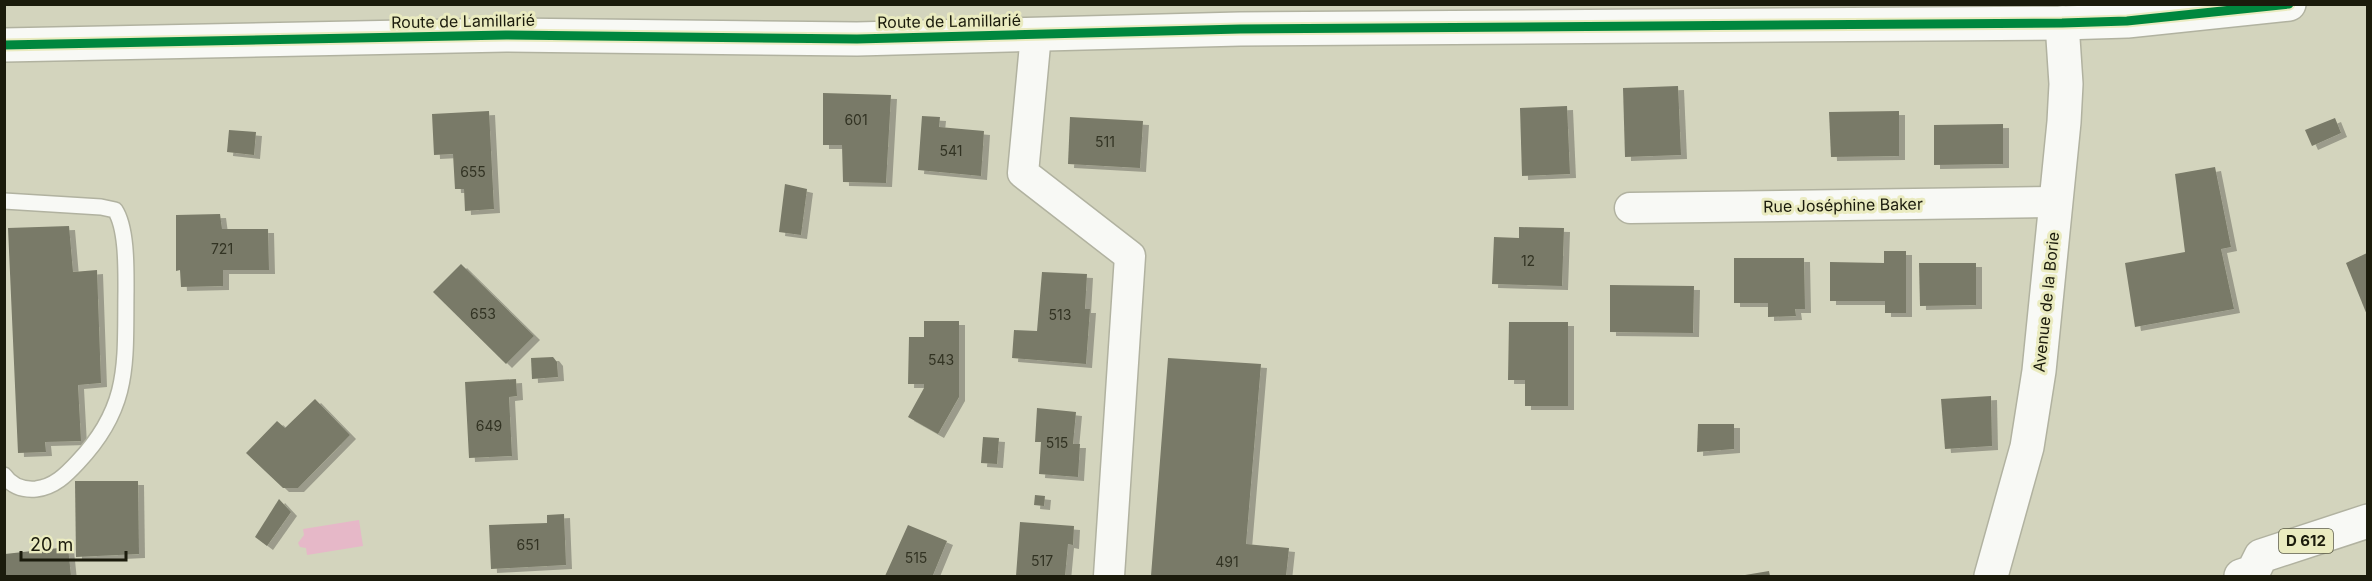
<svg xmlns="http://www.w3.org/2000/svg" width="2372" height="581" viewBox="0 0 2372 581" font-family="Inter,sans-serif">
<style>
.water{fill:#e6b8c8}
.building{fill:#797a68;filter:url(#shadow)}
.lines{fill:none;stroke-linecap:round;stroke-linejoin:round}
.lane-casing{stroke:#b1b2a0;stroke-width:18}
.street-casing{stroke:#b1b2a0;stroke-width:33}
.secondary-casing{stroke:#b1b2a0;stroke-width:36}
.primary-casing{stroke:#b1b2a0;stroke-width:36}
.lane{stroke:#f8f9f5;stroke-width:15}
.street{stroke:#f8f9f5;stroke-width:30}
.secondary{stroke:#f8f9f5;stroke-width:33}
.primary{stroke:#f8f9f5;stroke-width:33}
.cycleway-casing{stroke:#eaebc0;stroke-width:13}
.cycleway{stroke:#00873e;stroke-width:9}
.labels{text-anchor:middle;stroke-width:6;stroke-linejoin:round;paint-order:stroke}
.number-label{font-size:14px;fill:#323323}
.shield{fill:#eaebc0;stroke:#595942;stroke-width:1.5}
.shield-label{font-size:15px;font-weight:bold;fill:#1b1b0c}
.street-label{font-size:16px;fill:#1b1b0c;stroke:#eaebc0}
</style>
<defs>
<filter id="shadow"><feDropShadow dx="6" dy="4" stdDeviation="0" flood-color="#0004"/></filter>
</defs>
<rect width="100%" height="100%" fill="#d3d4bd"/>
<!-- water -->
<path class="water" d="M359,520l4,26 -56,9 -1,-7 -6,-1 -2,-4 6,-8 -1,-6z"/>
<!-- building -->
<g class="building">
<path d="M1678,86l3,69 -56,2 -2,-69z"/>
<path d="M823,93l68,2 -5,88 -43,-1 -1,-37h-19z"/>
<path d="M1567,106l3,68 -48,2 -2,-68z"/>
<path d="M489,111l5,98 -29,2 -1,-22h-9l-2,-35 -19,1 -2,-41z"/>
<path d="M1899,111v45l-68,1 -2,-45z"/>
<path d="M922,116l18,1 -1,10 45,4 -3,45 -63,-6z"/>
<path d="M1070,117l73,4 -3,47 -72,-4z"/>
<path d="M2335,118l6,15 -29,13 -7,-16z"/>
<path d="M2003,124v40l-69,1v-40z"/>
<path d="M229,130l27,2 -2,23 -27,-3z"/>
<path d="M2215,167l16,80 -10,2 13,60 -99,18 -10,-64 60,-11 -10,-78z"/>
<path d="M785,184l22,5 -6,46 -22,-3z"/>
<path d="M220,214l2,15h46l1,41h-46v16l-42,1 -1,-17 -4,1v-56z"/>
<path d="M69,226l4,46 24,-2 4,113 -23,2 3,56 -36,1 1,10 -28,1 -10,-225z"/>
<path d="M1519,227l45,1 -2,58 -70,-2 2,-47 25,1z"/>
<path d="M1884,251h22v62h-21v-12h-55v-39l54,1z"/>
<path d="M2367,253v62l-21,-52z"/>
<path d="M1734,258h70l1,51h-10l1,7 -28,1v-14h-34z"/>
<path d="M1919,263h57v42l-56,1z"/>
<path d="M461,264l73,72 -28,28 -73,-72z"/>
<path d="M1042,272l45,2 -2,35h5l-4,55 -74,-6 2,-28 23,1z"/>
<path d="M1610,285l84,1 -1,47 -83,-1z"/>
<path d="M924,321h35v76l-21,37 -30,-17 16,-29v-4h-16l1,-47h15z"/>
<path d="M1509,322h59v84h-43v-26h-17z"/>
<path d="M553,357l4,5 1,15 -26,2 -1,-21z"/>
<path d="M1168,358l93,6 -15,180 43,4 -3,28h-135z"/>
<path d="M516,379l1,17 -8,1 3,59 -43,2 -4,-76z"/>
<path d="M1991,396l1,50 -47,3 -4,-50z"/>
<path d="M315,399l35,36 -52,53h-15l-37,-35 31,-32 8,7z"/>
<path d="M1037,408l39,4 -3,32h7l-2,33 -39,-3 2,-32h-6z"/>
<path d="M1698,424h36v25l-37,3z"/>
<path d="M983,437l16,1 -2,26 -16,-1z"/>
<path d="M75,481h63l1,73 -63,3z"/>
<path d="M1035,495l10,1 -1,10 -10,-1z"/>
<path d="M279,499l12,13 -24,34 -12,-9z"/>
<path d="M564,514l2,51 -75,4 -2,-44 58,-2v-8z"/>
<path d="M1020,522l54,4 -1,19 -5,-1 -3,32h-49z"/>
<path d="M908,525l39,16 -14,34 4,1h-52z"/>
<path d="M68,547l3,29h-66v-22z"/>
<path d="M1769,571l1,5h-25v-1z"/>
</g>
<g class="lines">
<defs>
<path id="lane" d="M4,201l97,6 14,3c12,18 11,60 11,81 -1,72 5,115 -48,171 -12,13 -24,25 -42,27 -13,1 -24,-2 -32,-14"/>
<g id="street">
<path d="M1036,34l-13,139 107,83 -21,320"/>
<path d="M1630,208l426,-6"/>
</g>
<g id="secondary">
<path d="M4,45l502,-10 351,4 383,-10 822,-6 65,-2 162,-17"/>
<path d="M1991,576l36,-129 12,-76 25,-249 2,-38 -4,-61"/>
</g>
<path id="primary" d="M2241,576l12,-4 8,-16 107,-35"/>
</defs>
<!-- lane casing -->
<use href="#lane" class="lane-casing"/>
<!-- street casing -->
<use href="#street" class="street-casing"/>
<!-- secondary casing -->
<use href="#secondary" class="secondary-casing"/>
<!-- primary casing -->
<use href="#primary" class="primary-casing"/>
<!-- lane -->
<use href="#lane" class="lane"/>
<!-- street -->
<use href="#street" class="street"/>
<!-- secondary -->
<use href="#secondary" class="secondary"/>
<!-- primary -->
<use href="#primary" class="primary"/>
<defs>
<path id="cycleway" d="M4,45l502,-10 351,4 383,-10 822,-6 65,-2 162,-17"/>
</defs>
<!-- cycleway casing -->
<use href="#cycleway" class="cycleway-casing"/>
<!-- cycleway -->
<use href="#cycleway" class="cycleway"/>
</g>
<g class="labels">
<!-- number labels -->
<g class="number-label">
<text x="856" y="125">601</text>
<text x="1105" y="147">511</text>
<text x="951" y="156">541</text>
<text x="473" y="177">655</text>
<text x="222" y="254">721</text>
<text x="1528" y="266">12</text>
<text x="483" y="319">653</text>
<text x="1060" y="320">513</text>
<text x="941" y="365">543</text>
<text x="489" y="431">649</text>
<text x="1057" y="448">515</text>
<text x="528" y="550">651</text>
<text x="916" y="563">515</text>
<text x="1042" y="566">517</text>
<text x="1227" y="567">491</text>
</g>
<!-- shield labels -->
<rect class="shield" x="2279" y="529" width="54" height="24" rx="4.5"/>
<g class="shield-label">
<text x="2306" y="546">D 612</text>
</g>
<!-- street labels -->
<g class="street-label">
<text transform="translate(463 21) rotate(-1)" y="6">Route de Lamillarié</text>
<text transform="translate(949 21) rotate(-1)" y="6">Route de Lamillarié</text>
<text transform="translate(1843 205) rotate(-1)" y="6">Rue Joséphine Baker</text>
<text transform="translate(2046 302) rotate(-84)" y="6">Avenue de la Borie</text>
</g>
</g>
<!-- border -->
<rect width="2372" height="581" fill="none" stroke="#1b1b0c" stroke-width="12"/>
<!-- scale -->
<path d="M21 551v9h105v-9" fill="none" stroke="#1b1b0c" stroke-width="3"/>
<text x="30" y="551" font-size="18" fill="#1b1b0c" stroke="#eaebc0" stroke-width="4.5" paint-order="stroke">20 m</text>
</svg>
